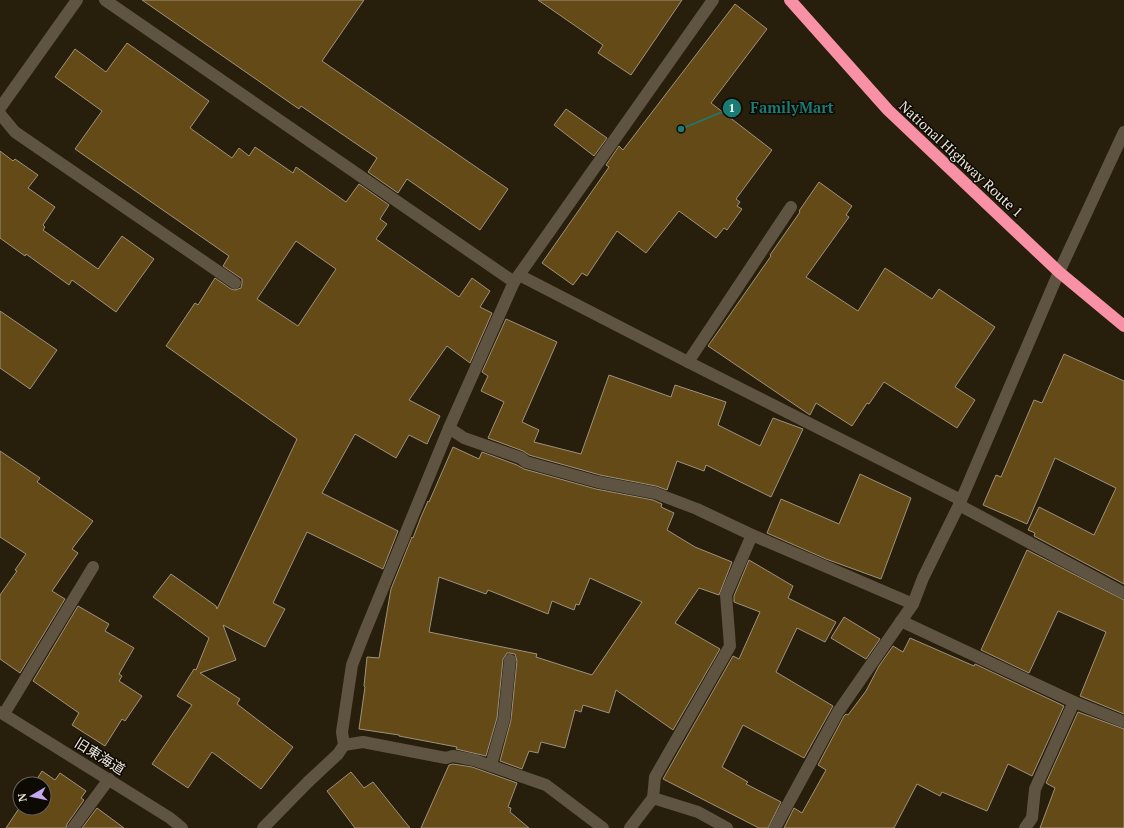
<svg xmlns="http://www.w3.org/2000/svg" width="1124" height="828" viewBox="0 0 1124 828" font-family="'PT Serif','Noto Sans JP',serif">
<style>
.building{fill:#634a16;stroke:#9e927d;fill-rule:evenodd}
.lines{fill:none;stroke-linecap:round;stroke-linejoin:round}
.lane{stroke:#5f5441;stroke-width:12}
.street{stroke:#5f5441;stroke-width:12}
.highway{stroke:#f891a6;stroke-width:12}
.labels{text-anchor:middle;stroke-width:3;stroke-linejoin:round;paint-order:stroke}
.street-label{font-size:14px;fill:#ede7dc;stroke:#0d0903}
.leader{fill:none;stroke:#1a7c74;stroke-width:1.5}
.callout-dot{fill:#1a7c74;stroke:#0d0903;stroke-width:1.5}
.mark-label{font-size:12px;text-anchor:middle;font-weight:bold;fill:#fff}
.callout-label{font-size:15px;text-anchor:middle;font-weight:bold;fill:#1a7c74;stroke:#0d0903;stroke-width:3;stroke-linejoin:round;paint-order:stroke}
</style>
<rect width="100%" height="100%" fill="#281e0c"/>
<!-- building -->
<g class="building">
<path d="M142,0h222l-42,61 186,128 -28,41 -73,-51 -9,14 -30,-21 9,-14 -76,-52 -2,3z"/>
<path d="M538,0h144l-51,75 -33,-22 5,-8z"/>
<path d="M735,4l32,25 -56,74 61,47 -36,49 4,3 -3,4 5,3 -15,21 -3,-2 -8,10 -37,-27 -33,42 -29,-22 -30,45 -5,-3 -9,12 -31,-22 67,-96 -3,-2 13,-19 4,4z"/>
<path d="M127,43l82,58 -19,27 42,30 7,-10 10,8 6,-9 38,26 3,-6 50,35 13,-18 30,21 -9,14 7,5 -11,15 83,58 13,-19 18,13 -10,16 12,6 -22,50 -23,-17 -38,54 31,16 -13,28 -18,-9 -13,23 -41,-24 -33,59 76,38 -15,38 -76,-37 -34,71 12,6 -20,38 -42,-22 13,35 -36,13 40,26 -3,5 56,43 -32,42 -49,-37 -24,36 -36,-24 40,-59 -15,-9 17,-27 2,1 13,-32 -56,-41 18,-23 45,32 1,3 80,-170 -131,-93 29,-43 3,2 17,-27 16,11 4,1 6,-2 1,-4v-5l-19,-13 6,-10 -154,-107 27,-38 -47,-34 20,-28 31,23zM296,241l40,28 -38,57 -41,-27z"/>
<path d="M566,109l41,29 -13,18 -40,-31z"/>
<path d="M0,151l13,10 2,-2 23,16 -10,13 27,19 -12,18 2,2 -2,3 55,39 24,-33 32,23 -38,53 -44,-32 -3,5 -43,-31 -1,2 -25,-18z"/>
<path d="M819,182l33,24 -6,9 3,2 -43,60 52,34 27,-43 47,31 7,-10 56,38 -40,60 20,13 -18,28 -73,-46 -15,22 -2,-1 -15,23 -36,-23 -6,12 -102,-69 63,-90 -1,-1 30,-43 -1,-1z"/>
<path d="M0,311l57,39 -27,39 -30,-21z"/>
<path d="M506,319l51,23 -35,80 17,8 -5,12 47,12 28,-79 62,22 4,-12 51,17 -8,23 42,21 13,-28 30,11 -32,68 -65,-32 -2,6 -27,-10 -10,29 -11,-4 -56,-11 -71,-20 -6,-4 -35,-13 16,-36 -23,-11 7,-15 -6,-4z"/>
<path d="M1064,354l60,27v203l-90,-48 1,-3 -7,-3 11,-23 55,28 22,-47 -61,-30 -28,66 -44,-19 13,-30 5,2 33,-77 8,3z"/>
<path d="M453,447l26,12 3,-7 35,13 7,4 72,20 57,11 9,4 -1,3 13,6 -7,17 28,17 37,15 -13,33 -20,-7 -24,35 45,26 -47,81 -57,-40 -7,23 -26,-8 -2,7 -6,-2 -10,38 -24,-6 -3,11 -9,-2 -7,18 -22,-8 11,-41 6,-59 -2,-7 -5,-1h-3l-4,6 -6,59 -11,38 -30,-7 1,-2 -58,-11v-1l-40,-6 6,-42 -1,-1 3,-29 12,1 12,-69 21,-52 1,1 8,-21 7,-16 1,1zM439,577l47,17 2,-4 60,24 4,-13 22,9 2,-6 3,1 11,-27 52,24 -50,73 -56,-18 1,-3 -108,-22z"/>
<path d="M0,451l40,27 -3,4 56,39 -21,28 6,4 -26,38 13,8 -45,74 -20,-14v-64l17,-24 -2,-1 11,-16 -26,-17z"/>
<path d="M860,474l51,24 -30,81 -55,-20 -59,-26 14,-34 58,25z"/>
<path d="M1027,550l97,50v114l-44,-18 26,-64 -48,-21 -29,62 -48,-23z"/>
<path d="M749,560l44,26 -5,12 48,24 -11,20 -28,-14 -21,44 57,34 -29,52 -61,-33 -21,42 26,15 -2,2 35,18 -13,26h-9l-96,-49 70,-123 6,3 21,-47 -26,-10v-6z"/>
<path d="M78,606l31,18 -4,7 29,17 -15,26 3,2 -3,5 23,15 -17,25 -3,-2 -17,27 -33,-21 7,-12 -46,-32z"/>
<path d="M844,617l36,22 -14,20 -35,-21z"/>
<path d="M910,638l64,28 1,-2 89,42 -32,70 -24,-12 -21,47 -45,-19 -2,4 -23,-12 -23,44h-110l10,-20 8,5 24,-43 -8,-5 26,-49 2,-2 2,1 18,-24 13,-25 14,-20 10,6z"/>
<path d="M1078,712l46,17v99h-84l15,-40 -9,-5z"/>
<path d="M453,764l19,3 45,16 -9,24 3,1 -1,4 19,16h-108l28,-63z"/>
<path d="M42,771l13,9 5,-7 26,18 -5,7 3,2 -17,24 -1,4h-60l14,-21v1h24v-24h-10z"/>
<path d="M351,772l13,16 9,-6 37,46h-55l-28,-37z"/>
<path d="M97,808l27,20h-42z"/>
</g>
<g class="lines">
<!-- lane -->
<g class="lane">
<path d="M449,428l15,10 57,20 5,4 72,20 57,11 42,16 55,26 161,69"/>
<path d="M901,621l173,81 50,20"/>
<path d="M4,714l89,-147"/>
<path d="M453,756l21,4 72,25 57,43"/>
<path d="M491,765l13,-46 6,-59"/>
<path d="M653,798l2,-21 75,-131 -4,-51 26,-60"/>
<path d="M263,828l45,-46"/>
<path d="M1025,828l7,-10 3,-29 39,-87"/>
</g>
<!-- street -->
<g class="street">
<path d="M105,0l409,282"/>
<path d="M0,108l77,-108"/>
<path d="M0,114l15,18 220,151"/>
<path d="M519,275l169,87 273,138"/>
<path d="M688,362l103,-155"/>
<path d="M959,505l165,88"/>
<path d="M0,712l170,106 12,10"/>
<path d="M344,745l19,-3 83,16 7,-2"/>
<path d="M308,782l30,-28 6,-9 -2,-13 10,-67 12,-31 85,-206 65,-146 199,-282"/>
<path d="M73,828l36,-49"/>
<path d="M630,828l23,-30 45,14 29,16"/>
<path d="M775,828l63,-116 75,-108 10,-26 36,-73 100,-233 65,-140"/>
</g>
<!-- highway -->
<path class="highway" d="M790,0l98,110 171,162 65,54"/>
</g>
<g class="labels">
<!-- street labels -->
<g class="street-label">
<text transform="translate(961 159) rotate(43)" y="5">National Highway Route 1</text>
<text transform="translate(100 756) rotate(32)" y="5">旧東海道</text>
</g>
</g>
<!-- callouts -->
<path class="leader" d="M681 129L732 108"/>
<g class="callout-dot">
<circle cx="681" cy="129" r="4"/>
<circle cx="732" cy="108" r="10"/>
</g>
<g class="mark-label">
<text x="732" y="112">1</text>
</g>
<g class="callout-label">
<text x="792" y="113">FamilyMart</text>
</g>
<!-- north arrow -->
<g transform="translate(32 796) rotate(261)"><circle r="19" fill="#0d0903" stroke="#67625a"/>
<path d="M0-3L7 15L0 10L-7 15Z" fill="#c5a7f1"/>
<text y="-6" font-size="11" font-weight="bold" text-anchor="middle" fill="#ede7dc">N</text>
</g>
</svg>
